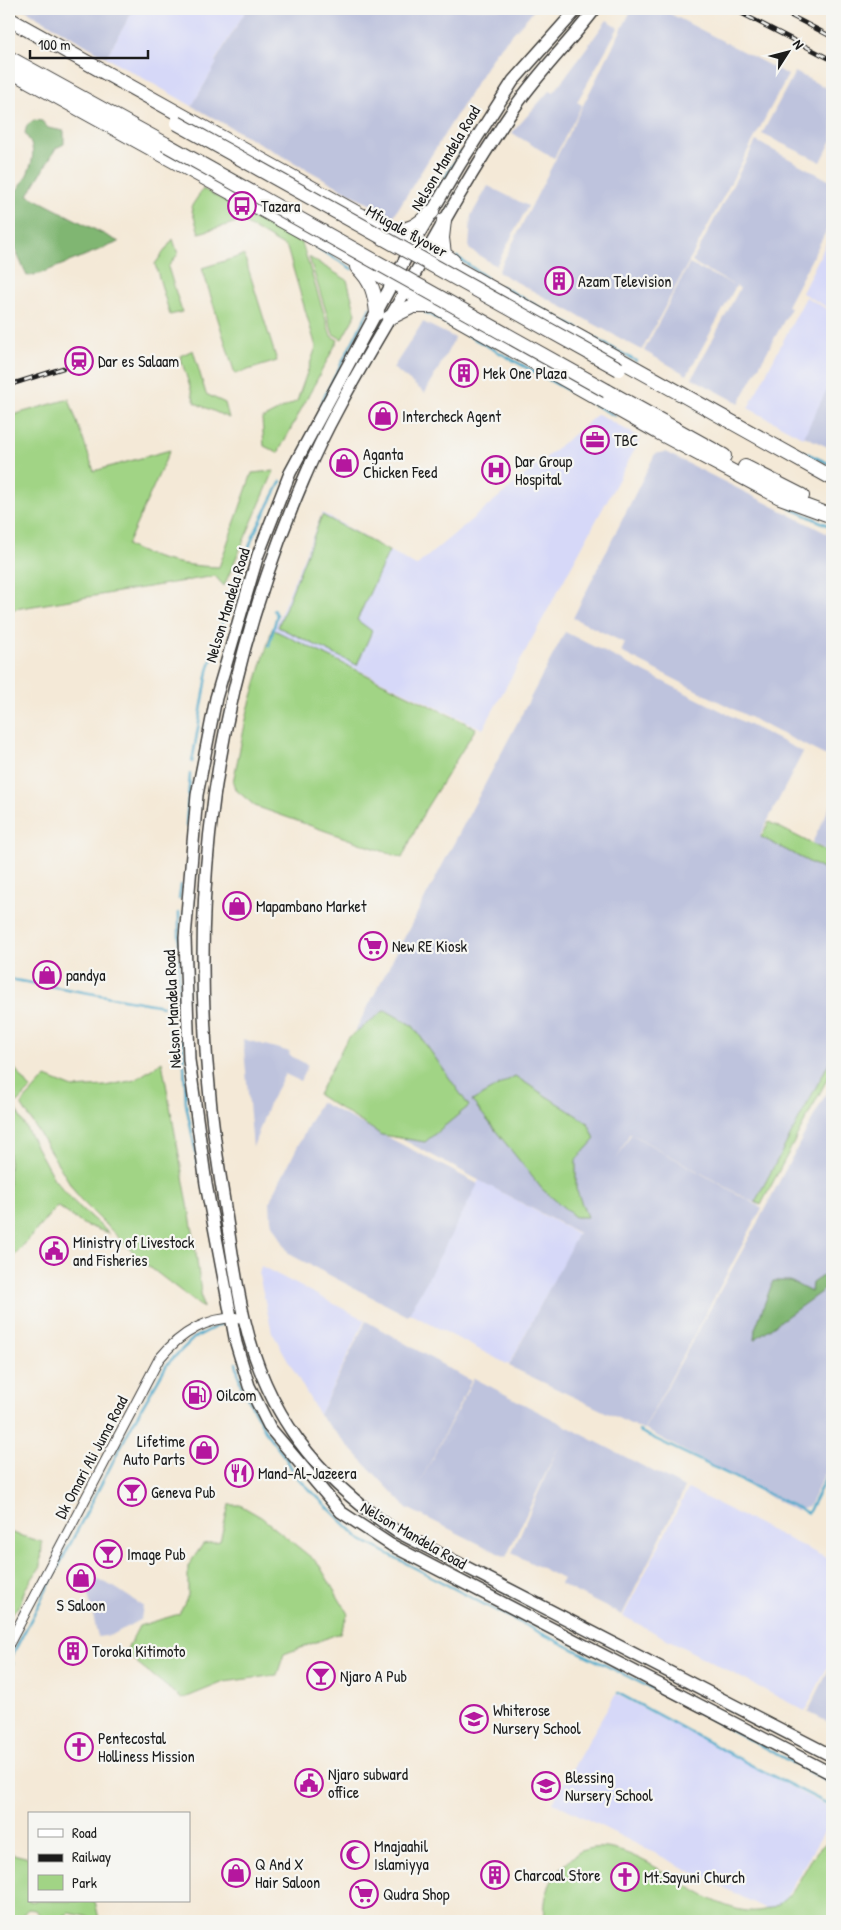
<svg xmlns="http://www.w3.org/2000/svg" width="841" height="1930" viewBox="0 0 841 1930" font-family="'Patrick Hand',sans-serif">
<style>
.built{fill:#d6d8f8}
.industrial{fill:#bec3dd}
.green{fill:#a1d485;stroke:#5e7850}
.forest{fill:#80b672;stroke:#4e6947}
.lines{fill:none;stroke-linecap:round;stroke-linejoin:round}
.stream{stroke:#4ba9ca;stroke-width:2.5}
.minor-casing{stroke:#3c3b38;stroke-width:11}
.major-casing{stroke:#3c3b38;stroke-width:14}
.highway-casing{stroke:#3c3b38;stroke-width:16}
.minor{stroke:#fff;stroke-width:9}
.major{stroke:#fff;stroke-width:11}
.highway{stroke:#fff;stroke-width:14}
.rail-casing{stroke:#1c1c1c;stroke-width:4.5}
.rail{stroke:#f6f6f2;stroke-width:2.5;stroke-dasharray:8;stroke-linecap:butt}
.highway-bridge-casing{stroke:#3c3b38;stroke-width:16;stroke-linecap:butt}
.highway-bridge{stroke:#fff;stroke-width:14}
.labels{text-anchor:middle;stroke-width:4.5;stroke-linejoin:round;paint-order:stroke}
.street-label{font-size:16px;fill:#1c1c1c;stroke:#f6f6f2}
.poi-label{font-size:16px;fill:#1c1c1c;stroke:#f6f6f2;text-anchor:start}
</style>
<rect width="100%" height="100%" fill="#f6f6f2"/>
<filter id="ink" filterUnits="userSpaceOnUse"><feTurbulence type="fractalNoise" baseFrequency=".02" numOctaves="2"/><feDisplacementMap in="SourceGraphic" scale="10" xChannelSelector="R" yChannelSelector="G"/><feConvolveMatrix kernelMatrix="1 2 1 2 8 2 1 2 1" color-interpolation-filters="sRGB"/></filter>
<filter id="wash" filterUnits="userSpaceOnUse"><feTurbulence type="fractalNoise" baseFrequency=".0096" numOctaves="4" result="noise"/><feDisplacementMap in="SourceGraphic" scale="20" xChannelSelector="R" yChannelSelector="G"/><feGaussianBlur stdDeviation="1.12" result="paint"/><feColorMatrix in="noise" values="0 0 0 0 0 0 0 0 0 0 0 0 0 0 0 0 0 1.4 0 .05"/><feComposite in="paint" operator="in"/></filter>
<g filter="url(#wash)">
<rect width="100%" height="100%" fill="#f4e9d7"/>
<!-- built -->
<g class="built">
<path d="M134,9h113l-32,52 2,2 -25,43 -86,-49z"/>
<path d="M832,231v79l-30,-17z"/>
<path d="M806,297l26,15v71l-28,55 -56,-30z"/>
<path d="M598,414l43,24 -158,291 -209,-99 48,-117 94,53z"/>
<path d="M479,1180l99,54 -69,131 -100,-52z"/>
<path d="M261,1266l104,54 -46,95 -47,-83 -13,-57z"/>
<path d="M688,1489l144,72v97l-27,53 -182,-95z"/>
<path d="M616,1694l216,115v9l-56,96 -223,-112z"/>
</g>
<!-- industrial -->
<g class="industrial">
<path d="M24,9h110l-28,48z"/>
<path d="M247,9h288l-40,44 -102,164 -201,-111 25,-43 -2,-1z"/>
<path d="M632,9h29l127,66 -146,275 -144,-78z"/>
<path d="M607,20l11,8 -41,74 5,3 -28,53 -42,-25 38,-43 4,2z"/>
<path d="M795,72l37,19v49l-11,22 -59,-28z"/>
<path d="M756,141l76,41v38l-45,86 4,2 -52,95 -47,-25 48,-90 -4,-2 -49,89 -43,-24 45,-87 45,21 -42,-23z"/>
<path d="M488,186l40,20 -32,60 -27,-17 2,-33z"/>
<path d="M423,322l32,16 -30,55 -32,-25z"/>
<path d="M832,379v70l-28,-13z"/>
<path d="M665,452l167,84v223l-211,-107 4,-9 -52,-25 82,-164z"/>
<path d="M565,632l238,120 -43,84 72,38v190l-74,141 -128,-72 -14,27 15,-26 131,74 -119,222 -134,-64 69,-133 -257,-137z"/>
<path d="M832,802v51l-20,-10z"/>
<path d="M243,1039l47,13 -1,3 19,10 -8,16 -15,-7 -15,27 -17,46z"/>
<path d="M832,1082v378l-23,46 -13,5 -152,-82 108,-196z"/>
<path d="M320,1102l158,82 -70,132 -119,-62 -18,-34 -1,-19z"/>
<path d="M366,1321l105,60 -58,115 61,-118 211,110 -63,127 -62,-31 3,-5 -51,-26 48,-110 -54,114 -99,-49 -88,-93z"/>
<path d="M83,1573l31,14 29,19 -2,13 -29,16 -14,2z"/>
<path d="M832,1663v61l-24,-12z"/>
</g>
<!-- green -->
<g class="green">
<path d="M203,189l99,54 29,93 7,4 -60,113 -14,-7 -2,-27 35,-18 19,-54 -29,-99 -46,-27 -42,12 -8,-26z"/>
<path d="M173,239l5,15 -10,13 14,45 -12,3 -15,-51z"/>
<path d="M244,255l33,106 -42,13 -33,-106z"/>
<path d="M309,257l38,23 9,34 -14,25 -9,-5z"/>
<path d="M193,350l13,44 19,9 4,15 -34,-15 -15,-47z"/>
<path d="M69,399l25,72 76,-21 -43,95c28,16 60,21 92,22l33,-94 22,-2 -50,115 -9,-10 -206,34v-194z"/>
<path d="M322,515l67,36 -32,69 15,11 -15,34 -79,-38z"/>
<path d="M272,629l204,99 -51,82 -23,48 -147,-52 -20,-17 -2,-7 15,-72z"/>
<path d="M769,822l63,32v20l-71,-37z"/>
<path d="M385,1010l28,16 56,80 -44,36 -43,-7 -64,-40 29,-56z"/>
<path d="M832,1057v13l-71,135 -6,-3z"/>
<path d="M9,1061l22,28 -17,17 40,73 22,25 34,30 -27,-10 -26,-18 -48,56z"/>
<path d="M162,1062l32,175 9,71 -60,-46 -64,-64 -58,-94 25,-27 27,11 32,-2 30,-6z"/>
<path d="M515,1076l73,47 7,16 -19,21v29l11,28h-12l-33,-28 -70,-88z"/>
<path d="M229,1505h11l21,12 57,46 30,51 -8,19 -56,21 -7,21 -53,7 -42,17 -57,-46 14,-27 40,-12 9,-19v-29l15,-22 17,-3z"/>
<path d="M9,1532l33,10 -1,24 -16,23 -5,16 -11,11z"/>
<path d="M830,1840h2v75l-9,6h-278c-2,-21 2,-40 19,-55 4,-4 11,-12 17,-15 56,-22 127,72 183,59 30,-7 36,-36 52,-57 3,-5 9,-9 14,-13z"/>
<path d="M9,1853l20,5v43h66l4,18 -30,-6 -14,8h-11l-8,-11 -8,-1 -11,12h-8z"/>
</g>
<!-- forest -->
<g class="forest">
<path d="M34,120l8,1 6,7 16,3v13l-8,4 -28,47 91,47 -80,32 -12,2 -16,-36 -2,1v-43c13,-10 27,-35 23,-51 -1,-5 -5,-10 -7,-14l2,-8z"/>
<path d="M828,1272l4,3v9l-78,56 1,-11 18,-48h17l21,11 1,-9z"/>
</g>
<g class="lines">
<!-- stream -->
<g class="stream">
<path d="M811,9l21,8"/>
<path d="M424,211l37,-59"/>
<path d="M316,247l36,22"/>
<path d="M457,257l30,21"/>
<path d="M501,286l135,75"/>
<path d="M425,312l190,104"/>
<path d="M320,405l50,-97"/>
<path d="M780,441l52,24"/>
<path d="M790,508l42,19"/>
<path d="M226,609l28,-75 27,-53"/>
<path d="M269,646l8,-31 -3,-5"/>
<path d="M192,762l16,-91 15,-51"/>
<path d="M186,826l4,-52"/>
<path d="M179,899l2,-14"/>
<path d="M179,945v-32"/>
<path d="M9,979l154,27"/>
<path d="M179,1008v-50"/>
<path d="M182,1025l4,79 12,60"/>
<path d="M236,1363l5,23 26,48 20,26 8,15 65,64 131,69 194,97 147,79"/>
<path d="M639,1431l169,82 24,-47"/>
<path d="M832,1507l-6,14 3,12 3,2"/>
<path d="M13,1654l120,-231 35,-60 26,-25 29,-15"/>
<path d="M9,1669l4,-6"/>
<path d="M618,1693l131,71 83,42"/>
</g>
</g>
</g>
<g filter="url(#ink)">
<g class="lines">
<defs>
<path id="minor" d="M9,1644l150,-285c21,-26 50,-44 85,-41"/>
<g id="major">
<path d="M577,9l-64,72 -53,83 -44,75 -126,234 -32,82 -42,143 -19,97 -12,143 4,122 17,124 30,159 13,43 21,42 71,84 50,33 441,229"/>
<path d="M595,9c-25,33 -56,63 -80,98 -40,58 -74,119 -108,181 -36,63 -76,126 -104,193 -101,237 -122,467 -79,720 6,39 11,78 20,117 22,96 72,159 152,213l436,225"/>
</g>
<g id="highway">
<path d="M9,19l823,459"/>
<path d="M9,58l156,86"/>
<path d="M9,70l332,183 317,179 122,65 52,19"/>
<path d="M444,220l-2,18 2,16 9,7"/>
<path d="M389,228c18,7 31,-5 43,-16"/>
<path d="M357,267c15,14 18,27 20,46"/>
<path d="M389,318l24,-12h20"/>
<path d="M607,391l117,65"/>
<path d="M745,467l57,29"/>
</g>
</defs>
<!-- minor casing -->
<use href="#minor" class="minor-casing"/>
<!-- major casing -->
<use href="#major" class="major-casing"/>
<!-- highway casing -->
<use href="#highway" class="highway-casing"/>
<!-- minor -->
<use href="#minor" class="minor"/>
<!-- major -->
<use href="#major" class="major"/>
<!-- highway -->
<use href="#highway" class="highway"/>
<defs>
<g id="rail">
<path d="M733,9l99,51"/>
<path d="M778,9l54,28"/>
<path d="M9,385l54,-17"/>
</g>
</defs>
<!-- rail casing -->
<use href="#rail" class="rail-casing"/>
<!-- rail -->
<use href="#rail" class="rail"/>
<defs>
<g id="highway-bridge">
<path d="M177,123l442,246"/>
<path d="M165,144l442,247"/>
</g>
</defs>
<!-- highway-bridge casing -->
<use href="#highway-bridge" class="highway-bridge-casing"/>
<!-- highway-bridge -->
<use href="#highway-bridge" class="highway-bridge"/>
</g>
</g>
<!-- icons -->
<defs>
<symbol id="bus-ring" viewBox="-11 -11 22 22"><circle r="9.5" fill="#f6f6f2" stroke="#b5179e" stroke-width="1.5"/><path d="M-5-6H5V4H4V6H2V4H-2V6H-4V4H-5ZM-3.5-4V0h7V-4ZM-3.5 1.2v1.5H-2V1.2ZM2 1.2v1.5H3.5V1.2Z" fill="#b5179e"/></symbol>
<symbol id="building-ring" viewBox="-11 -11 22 22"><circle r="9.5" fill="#f6f6f2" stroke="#b5179e" stroke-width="1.5"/><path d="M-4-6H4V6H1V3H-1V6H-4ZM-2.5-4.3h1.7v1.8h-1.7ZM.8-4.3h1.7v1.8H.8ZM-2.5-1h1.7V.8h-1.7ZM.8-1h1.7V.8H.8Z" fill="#b5179e"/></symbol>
<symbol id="station-ring" viewBox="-11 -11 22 22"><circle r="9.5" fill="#f6f6f2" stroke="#b5179e" stroke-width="1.5"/><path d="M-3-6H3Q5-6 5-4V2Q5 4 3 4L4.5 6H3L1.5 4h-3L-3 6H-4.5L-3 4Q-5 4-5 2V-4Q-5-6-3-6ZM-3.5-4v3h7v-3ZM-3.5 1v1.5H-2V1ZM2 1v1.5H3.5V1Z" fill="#b5179e"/></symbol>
<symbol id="shop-ring" viewBox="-11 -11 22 22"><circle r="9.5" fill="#f6f6f2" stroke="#b5179e" stroke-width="1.5"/><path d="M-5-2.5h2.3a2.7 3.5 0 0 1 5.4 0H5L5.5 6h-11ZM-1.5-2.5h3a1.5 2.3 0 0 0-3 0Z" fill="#b5179e"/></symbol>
<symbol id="office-ring" viewBox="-11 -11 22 22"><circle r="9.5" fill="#f6f6f2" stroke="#b5179e" stroke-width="1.5"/><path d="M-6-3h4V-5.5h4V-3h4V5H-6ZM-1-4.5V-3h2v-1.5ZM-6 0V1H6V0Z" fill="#b5179e"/></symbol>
<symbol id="hospital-ring" viewBox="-11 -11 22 22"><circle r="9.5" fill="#f6f6f2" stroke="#b5179e" stroke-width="1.5"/><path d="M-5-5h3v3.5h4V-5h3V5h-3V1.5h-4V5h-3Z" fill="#b5179e"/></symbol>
<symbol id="supermarket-ring" viewBox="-11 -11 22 22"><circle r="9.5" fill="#f6f6f2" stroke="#b5179e" stroke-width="1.5"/><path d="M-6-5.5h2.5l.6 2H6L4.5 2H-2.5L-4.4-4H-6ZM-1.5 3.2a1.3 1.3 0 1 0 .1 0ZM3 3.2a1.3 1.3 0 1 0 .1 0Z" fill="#b5179e"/></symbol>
<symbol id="civic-ring" viewBox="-11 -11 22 22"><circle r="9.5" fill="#f6f6f2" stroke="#b5179e" stroke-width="1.5"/><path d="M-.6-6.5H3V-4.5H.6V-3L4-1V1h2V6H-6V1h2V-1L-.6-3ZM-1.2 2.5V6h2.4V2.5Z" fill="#b5179e"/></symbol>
<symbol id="fuel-ring" viewBox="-11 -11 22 22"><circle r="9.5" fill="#f6f6f2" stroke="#b5179e" stroke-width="1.5"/><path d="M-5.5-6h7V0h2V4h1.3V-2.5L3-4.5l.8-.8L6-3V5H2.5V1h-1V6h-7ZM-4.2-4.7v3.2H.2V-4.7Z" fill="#b5179e"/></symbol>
<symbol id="restaurant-ring" viewBox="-11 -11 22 22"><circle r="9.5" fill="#f6f6f2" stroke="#b5179e" stroke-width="1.5"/><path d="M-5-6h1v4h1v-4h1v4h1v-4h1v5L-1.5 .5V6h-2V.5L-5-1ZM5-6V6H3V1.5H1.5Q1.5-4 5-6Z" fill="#b5179e"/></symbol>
<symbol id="bar-ring" viewBox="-11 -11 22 22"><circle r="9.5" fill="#f6f6f2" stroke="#b5179e" stroke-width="1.5"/><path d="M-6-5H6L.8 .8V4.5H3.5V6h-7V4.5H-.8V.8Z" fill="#b5179e"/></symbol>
<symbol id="school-ring" viewBox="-11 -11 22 22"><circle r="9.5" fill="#f6f6f2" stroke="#b5179e" stroke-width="1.5"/><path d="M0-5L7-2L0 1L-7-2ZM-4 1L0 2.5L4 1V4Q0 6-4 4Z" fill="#b5179e"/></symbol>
<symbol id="church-ring" viewBox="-11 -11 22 22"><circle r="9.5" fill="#f6f6f2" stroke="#b5179e" stroke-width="1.5"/><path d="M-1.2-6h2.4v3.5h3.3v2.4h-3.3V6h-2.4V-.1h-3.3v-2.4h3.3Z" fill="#b5179e"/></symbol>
<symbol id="mosque-ring" viewBox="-11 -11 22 22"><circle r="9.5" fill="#f6f6f2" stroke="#b5179e" stroke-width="1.5"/><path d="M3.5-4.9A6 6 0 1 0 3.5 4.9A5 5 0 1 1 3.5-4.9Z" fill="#b5179e"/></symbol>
</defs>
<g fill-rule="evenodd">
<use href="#bus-ring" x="226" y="190" width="32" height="32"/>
<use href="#building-ring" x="543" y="265" width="32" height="32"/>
<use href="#station-ring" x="63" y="345" width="32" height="32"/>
<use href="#building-ring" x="448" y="357" width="32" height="32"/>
<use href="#shop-ring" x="367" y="400" width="32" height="32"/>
<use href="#office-ring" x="579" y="424" width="32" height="32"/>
<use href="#shop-ring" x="328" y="447" width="32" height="32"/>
<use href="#hospital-ring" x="480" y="454" width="32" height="32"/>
<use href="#shop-ring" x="221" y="890" width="32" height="32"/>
<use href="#supermarket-ring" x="357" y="930" width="32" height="32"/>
<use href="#shop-ring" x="31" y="959" width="32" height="32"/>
<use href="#civic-ring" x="38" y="1235" width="32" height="32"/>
<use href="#fuel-ring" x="181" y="1379" width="32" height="32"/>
<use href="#shop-ring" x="188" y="1434" width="32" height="32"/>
<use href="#restaurant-ring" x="223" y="1457" width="32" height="32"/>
<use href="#bar-ring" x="116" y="1476" width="32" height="32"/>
<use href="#bar-ring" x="92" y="1538" width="32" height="32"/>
<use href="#shop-ring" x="65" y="1562" width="32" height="32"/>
<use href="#building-ring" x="57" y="1635" width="32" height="32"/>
<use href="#bar-ring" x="305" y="1660" width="32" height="32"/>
<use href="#school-ring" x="458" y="1703" width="32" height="32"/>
<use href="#church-ring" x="63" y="1731" width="32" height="32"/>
<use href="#civic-ring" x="293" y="1767" width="32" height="32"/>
<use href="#school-ring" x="530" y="1770" width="32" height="32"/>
<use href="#mosque-ring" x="339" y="1839" width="32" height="32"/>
<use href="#shop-ring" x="220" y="1857" width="32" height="32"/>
<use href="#building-ring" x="479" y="1859" width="32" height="32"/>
<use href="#church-ring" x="609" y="1861" width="32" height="32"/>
<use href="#supermarket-ring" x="348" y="1878" width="32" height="32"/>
</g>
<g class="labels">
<!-- street labels -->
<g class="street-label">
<text transform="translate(445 158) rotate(-59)" y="6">Nelson Mandela Road</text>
<text transform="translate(407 231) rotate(29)" y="6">Mfugale flyover</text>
<text transform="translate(227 605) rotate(-73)" y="6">Nelson Mandela Road</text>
<text transform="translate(172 1009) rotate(-93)" y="6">Nelson Mandela Road</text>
<text transform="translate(91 1457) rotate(-62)" y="6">Dk Omari Ali Juma Road</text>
<text transform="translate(414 1535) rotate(30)" y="6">Nelson Mandela Road</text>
</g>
<!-- poi labels -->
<g class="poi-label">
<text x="261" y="212">Tazara</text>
<text x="578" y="287">Azam Television</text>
<text x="98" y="367">Dar es Salaam</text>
<text x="483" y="379">Mek One Plaza</text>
<text x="402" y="422">Intercheck Agent</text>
<text x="614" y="446">TBC</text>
<text x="363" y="460">Aganta<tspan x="363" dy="18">Chicken Feed</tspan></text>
<text x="515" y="467">Dar Group<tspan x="515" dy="18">Hospital</tspan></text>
<text x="256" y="912">Mapambano Market</text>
<text x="392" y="952">New RE Kiosk</text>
<text x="66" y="981">pandya</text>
<text x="73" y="1248">Ministry of Livestock<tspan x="73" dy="18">and Fisheries</tspan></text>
<text x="216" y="1401">Oilcom</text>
<text x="185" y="1447" text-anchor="end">Lifetime<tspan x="185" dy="18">Auto Parts</tspan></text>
<text x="258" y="1479">Mand-Al-Jazeera</text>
<text x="151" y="1498">Geneva Pub</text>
<text x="127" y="1560">Image Pub</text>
<text x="81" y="1611" text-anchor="middle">S Saloon</text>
<text x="92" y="1657">Toroka Kitimoto</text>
<text x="340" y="1682">Njaro A Pub</text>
<text x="493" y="1716">Whiterose<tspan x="493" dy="18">Nursery School</tspan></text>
<text x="98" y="1744">Pentecostal<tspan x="98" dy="18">Holliness Mission</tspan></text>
<text x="328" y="1780">Njaro subward<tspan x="328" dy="18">office</tspan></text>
<text x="565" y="1783">Blessing<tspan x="565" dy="18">Nursery School</tspan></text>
<text x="374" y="1852">Mnajaahil<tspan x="374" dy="18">Islamiyya</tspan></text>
<text x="255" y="1870">Q And X<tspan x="255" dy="18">Hair Saloon</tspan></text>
<text x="514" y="1881">Charcoal Store</text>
<text x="644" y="1883">Mt.Sayuni Church</text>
<text x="383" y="1900">Qudra Shop</text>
</g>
</g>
<!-- margin -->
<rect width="841" height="1930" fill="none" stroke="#f6f6f2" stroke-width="30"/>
<!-- legend -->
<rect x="28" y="1812" width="162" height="90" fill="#f6f6f2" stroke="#9f9f9c"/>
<rect x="38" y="1829" width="25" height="8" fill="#ffffff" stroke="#9f9f9c"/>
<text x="72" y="1838" font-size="15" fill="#1c1c1c">Road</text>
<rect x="38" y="1854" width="25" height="8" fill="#1c1c1c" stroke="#9f9f9c"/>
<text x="72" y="1862" font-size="15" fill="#1c1c1c">Railway</text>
<rect x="38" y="1875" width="25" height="15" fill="#a1d485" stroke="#9f9f9c"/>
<text x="72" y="1888" font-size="15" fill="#1c1c1c">Park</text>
<!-- north arrow -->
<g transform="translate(788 52) rotate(54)" stroke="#f6f6f2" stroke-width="4" paint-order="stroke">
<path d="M0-4L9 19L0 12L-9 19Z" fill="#1c1c1c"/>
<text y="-8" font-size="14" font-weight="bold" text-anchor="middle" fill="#1c1c1c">N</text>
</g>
<!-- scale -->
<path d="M30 50v8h118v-8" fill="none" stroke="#1c1c1c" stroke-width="2.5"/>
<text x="38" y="50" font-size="15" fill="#1c1c1c" stroke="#f6f6f2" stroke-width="4" paint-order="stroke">100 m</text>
</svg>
